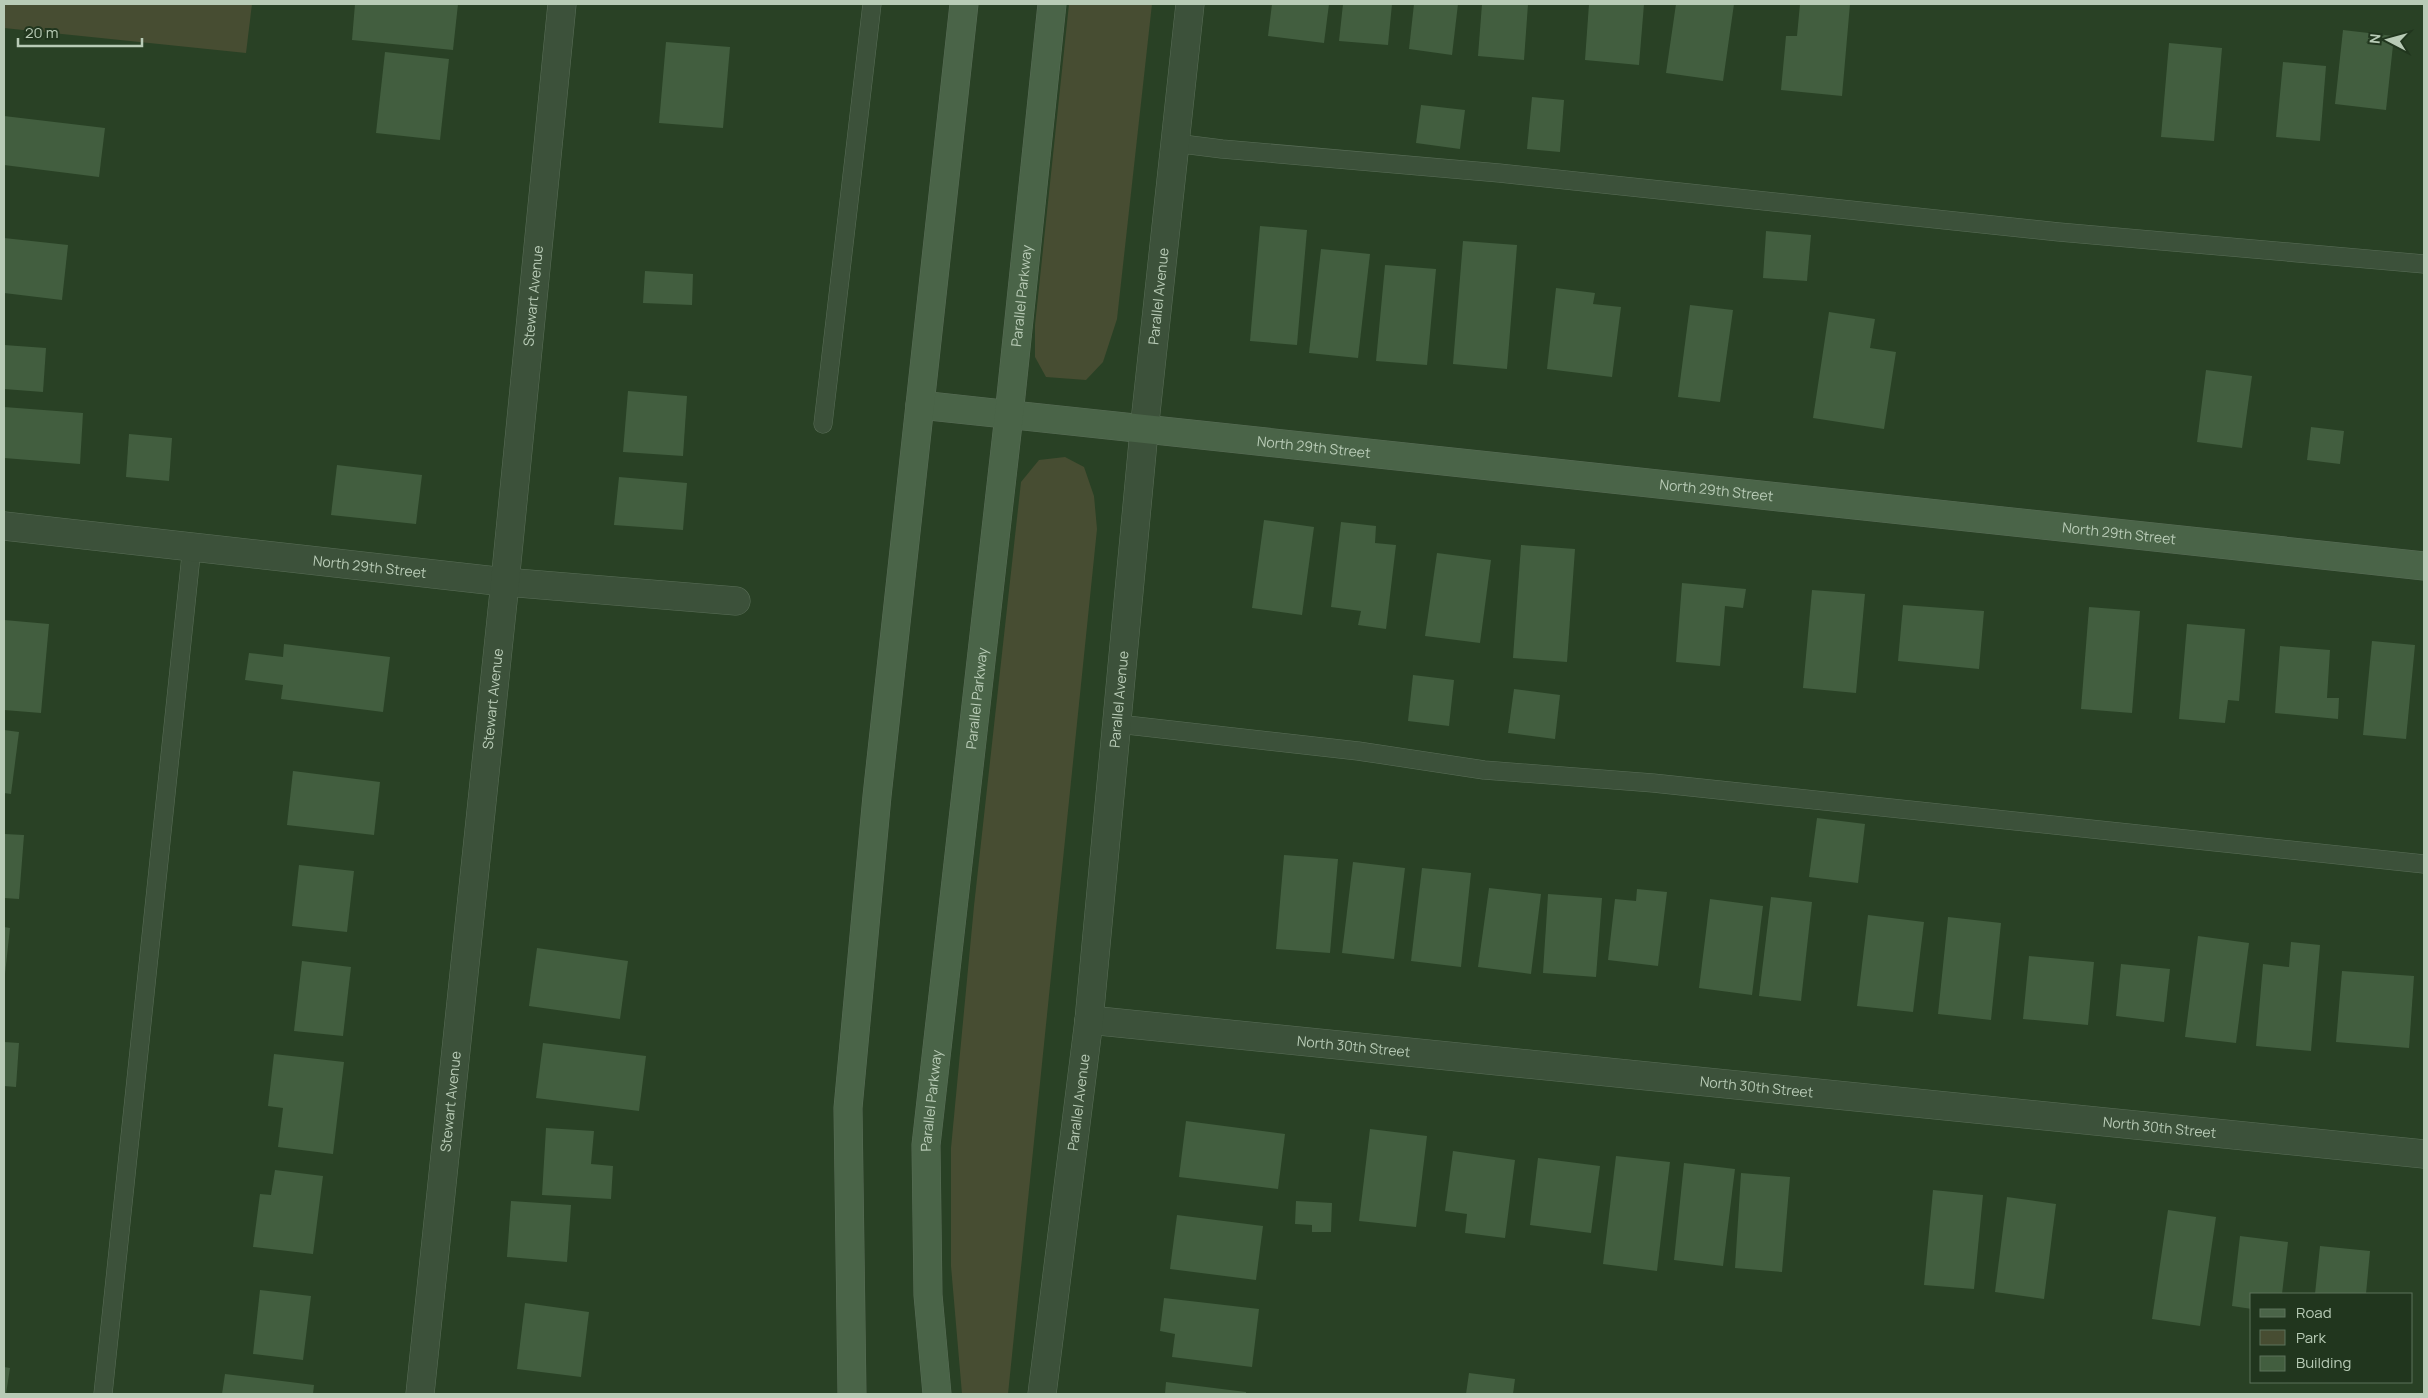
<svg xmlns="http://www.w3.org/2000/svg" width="2428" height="1398" viewBox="0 0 2428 1398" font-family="Manrope,sans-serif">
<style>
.green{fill:#474d32}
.building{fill:#425e3f}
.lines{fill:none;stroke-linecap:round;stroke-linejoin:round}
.lane-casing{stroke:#5a6e58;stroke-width:19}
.street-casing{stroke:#5a6e58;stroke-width:29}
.secondary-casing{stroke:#5a6e58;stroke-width:29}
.lane{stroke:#3c513a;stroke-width:18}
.street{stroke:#3c513a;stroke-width:28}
.secondary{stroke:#4a6448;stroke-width:28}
.labels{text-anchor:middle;stroke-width:5;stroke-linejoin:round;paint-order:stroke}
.street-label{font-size:14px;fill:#b8cbb6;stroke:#21361e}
</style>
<rect width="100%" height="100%" fill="#294125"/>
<!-- green -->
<g class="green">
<path d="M4,4h248l-6,49 -242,-25z"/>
<path d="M1069,4h83l-35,315 -14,43 -17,18 -40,-3 -11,-20v-32z"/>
<path d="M1065,457l19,10 10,29 3,33 -89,865h-46l-11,-128v-118l23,-242 47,-424 18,-22z"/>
</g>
<!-- building -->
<g class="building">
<path d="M355,4h103l-5,46 -101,-10z"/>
<path d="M1272,4h57l-5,39 -56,-7z"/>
<path d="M1343,4h49l-4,41 -49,-4z"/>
<path d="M1414,4h44l-6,51 -43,-6z"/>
<path d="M1482,4h46l-4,56 -46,-4z"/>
<path d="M1589,4h55l-5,61 -54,-5z"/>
<path d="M1676,4h58l-11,77 -57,-8z"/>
<path d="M1800,4h50l-8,92 -61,-6 5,-54h11z"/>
<path d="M2343,30l51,6 -8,74 -51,-6z"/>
<path d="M666,42l64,5 -7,81 -64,-5z"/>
<path d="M2169,43l53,5 -8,93 -53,-4z"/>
<path d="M385,52l64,7 -9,81 -64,-7z"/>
<path d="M2283,62l43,4 -6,75 -44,-4z"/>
<path d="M1532,97l32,3 -4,52 -33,-3z"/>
<path d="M1421,105l44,5 -5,39 -44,-6z"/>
<path d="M4,116l101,12 -6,49 -95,-12z"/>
<path d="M1260,226l47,4 -10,115 -47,-4z"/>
<path d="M1766,231l45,4 -4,46 -44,-3z"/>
<path d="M4,238l64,7 -6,55 -58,-7z"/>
<path d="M1463,241l54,4 -10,124 -54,-5z"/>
<path d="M1321,249l49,5 -12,104 -49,-5z"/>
<path d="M1385,265l51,4 -9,96 -51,-4z"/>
<path d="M645,271l48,3 -1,31 -49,-2z"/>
<path d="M1556,288l39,5 -2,11 28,3 -9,70 -65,-8z"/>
<path d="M1690,305l43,5 -13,92 -42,-5z"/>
<path d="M1829,312l46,7 -5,29 26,4 -12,77 -71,-11z"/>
<path d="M4,345l42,3 -3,44 -39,-3z"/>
<path d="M2206,370l46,6 -10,72 -45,-6z"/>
<path d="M628,391l59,5 -4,60 -60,-4z"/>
<path d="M4,407l79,6 -3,51 -76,-6z"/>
<path d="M2311,427l33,4 -4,33 -33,-4z"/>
<path d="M129,434l43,4 -3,43 -43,-4z"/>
<path d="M337,465l85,10 -6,49 -85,-9z"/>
<path d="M619,477l68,6 -4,47 -69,-5z"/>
<path d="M1264,520l50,7 -12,88 -50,-7z"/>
<path d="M1341,522l35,4 -1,17 21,2 -10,84 -28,-4 3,-14 -30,-4z"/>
<path d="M1521,545l54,4 -8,113 -54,-4z"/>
<path d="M1437,553l54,7 -11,83 -55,-7z"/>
<path d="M1682,583l64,6 -3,19 -18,-2 -5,60 -44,-4z"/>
<path d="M1812,590l53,4 -9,99 -53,-5z"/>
<path d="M1903,605l81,6 -5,58 -81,-8z"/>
<path d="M2089,607l51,4 -8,102 -51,-4z"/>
<path d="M4,620l45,4 -8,89 -37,-3z"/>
<path d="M2187,624l58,5 -6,72 -11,-1 -3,23 -46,-4z"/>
<path d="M2372,641l43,4 -9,94 -43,-4z"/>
<path d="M284,644l106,13 -7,55 -102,-13 2,-14 -38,-5 4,-27 34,4z"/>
<path d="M2280,646l50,4 -3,48h12l-1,21 -63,-6z"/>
<path d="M1413,675l41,5 -5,46 -41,-5z"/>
<path d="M1514,689l46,6 -5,44 -47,-6z"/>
<path d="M4,730l15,2 -8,62 -7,-1z"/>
<path d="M293,771l87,11 -6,53 -87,-10z"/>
<path d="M1817,818l48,6 -7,59 -49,-6z"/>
<path d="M4,834l20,1 -5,64 -15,-1z"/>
<path d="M1284,855l54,4 -8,94 -54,-4z"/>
<path d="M1353,862l52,6 -11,91 -52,-6z"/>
<path d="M299,865l55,6 -7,61 -55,-6z"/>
<path d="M1422,868l49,5 -10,94 -50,-6z"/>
<path d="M1489,888l52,6 -10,80 -53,-7z"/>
<path d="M1637,889l30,3 -9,74 -50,-6 7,-61 21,2z"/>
<path d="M1548,894l54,4 -6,79 -53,-4z"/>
<path d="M1771,897l41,5 -11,99 -42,-5z"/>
<path d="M1710,899l53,7 -11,89 -53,-7z"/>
<path d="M1868,915l56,7 -11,90 -56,-6z"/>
<path d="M1948,917l53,6 -10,97 -53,-6z"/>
<path d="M4,927l6,1 -5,46h-1z"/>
<path d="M2198,936l51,7 -13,100 -51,-6z"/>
<path d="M2291,942l29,3 -9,106 -55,-5 7,-82 26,3z"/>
<path d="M537,948l91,13 -8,58 -91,-13z"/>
<path d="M2029,956l65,6 -6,63 -65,-6z"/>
<path d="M302,961l49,6 -8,69 -49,-5z"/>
<path d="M2121,964l49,5 -6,53 -48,-6z"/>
<path d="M2342,971l72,5 -5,72 -73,-6z"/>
<path d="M4,1042l15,1 -3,44 -12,-1z"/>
<path d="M543,1043l103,13 -7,55 -103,-13z"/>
<path d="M274,1054l70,8 -11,92 -55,-7 5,-39 -15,-2z"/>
<path d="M1186,1121l99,13 -7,55 -99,-12z"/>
<path d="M546,1128l48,3 -3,33 22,2 -2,33 -69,-4z"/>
<path d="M1370,1129l57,7 -11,91 -57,-6z"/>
<path d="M1453,1151l62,9 -10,78 -40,-5 2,-19 -22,-3z"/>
<path d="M1616,1156l54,6 -13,109 -54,-7z"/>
<path d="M1538,1158l62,8 -9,67 -61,-8z"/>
<path d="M1684,1163l51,6 -12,97 -49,-6z"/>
<path d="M275,1170l48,6 -10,78 -60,-7 7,-53 11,1z"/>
<path d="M1741,1173l49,4 -8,95 -47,-4z"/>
<path d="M1933,1190l50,5 -9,94 -50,-4z"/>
<path d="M2007,1197l49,7 -12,95 -49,-7z"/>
<path d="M511,1201l60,4 -4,57 -60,-5z"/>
<path d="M1296,1201l36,2 -1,29h-19v-7l-17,-1z"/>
<path d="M2168,1210l48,7 -16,109 -48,-7z"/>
<path d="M1177,1215l86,11 -7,54 -86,-11z"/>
<path d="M2240,1236l48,6 -6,52h-30v15l-20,-3z"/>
<path d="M2320,1246l50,5 -4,43h-51z"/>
<path d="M260,1290l51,6 -8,64 -50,-6z"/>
<path d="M1164,1298l95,11 -7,58 -80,-10 3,-23 -15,-3z"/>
<path d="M525,1303l64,9 -8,65 -64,-8z"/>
<path d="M4,1367l6,1 -4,26h-2z"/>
<path d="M1469,1373l46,6 -2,15h-47z"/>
<path d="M225,1374l89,11 -1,9h-91z"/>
<path d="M1166,1382l80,10v2h-81z"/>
</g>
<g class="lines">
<defs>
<g id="lane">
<path d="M1174,143l48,6 277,24 560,59 365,32"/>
<path d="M823,424l49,-420"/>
<path d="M1118,724l240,27 126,19 169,13 771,81"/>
<path d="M103,1394l89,-848"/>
</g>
<g id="street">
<path id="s1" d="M4,526l501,56 231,19"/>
<path id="s2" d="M1089,1020l1335,134"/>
<path id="s3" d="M420,1394l85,-812 57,-578"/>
<path id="s4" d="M1042,1394l47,-374 55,-589 46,-427"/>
</g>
<g id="secondary">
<path id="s5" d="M920,405l1504,161"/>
<path d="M852,1394l-4,-286 29,-312 87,-792"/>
<path id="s6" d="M937,1394l-9,-99 -2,-150 83,-730 43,-411"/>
</g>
</defs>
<!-- lane casing -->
<use href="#lane" class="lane-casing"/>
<!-- street casing -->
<use href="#street" class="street-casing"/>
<!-- secondary casing -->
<use href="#secondary" class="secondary-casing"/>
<!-- lane -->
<use href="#lane" class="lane"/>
<!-- street -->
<use href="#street" class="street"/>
<!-- secondary -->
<use href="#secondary" class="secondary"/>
</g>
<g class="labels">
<!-- street labels -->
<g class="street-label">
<text dy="5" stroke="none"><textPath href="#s3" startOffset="1104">Stewart Avenue</textPath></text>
<text dy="5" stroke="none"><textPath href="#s6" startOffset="1104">Parallel Parkway</textPath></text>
<text dy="5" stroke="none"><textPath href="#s4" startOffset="1104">Parallel Avenue</textPath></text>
<text dy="5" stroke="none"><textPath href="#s5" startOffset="396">North 29th Street</textPath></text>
<text dy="5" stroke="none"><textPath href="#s5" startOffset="801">North 29th Street</textPath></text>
<text dy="5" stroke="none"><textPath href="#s5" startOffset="1206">North 29th Street</textPath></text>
<text dy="5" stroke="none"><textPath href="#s1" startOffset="368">North 29th Street</textPath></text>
<text dy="5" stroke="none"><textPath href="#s3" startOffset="699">Stewart Avenue</textPath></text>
<text dy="5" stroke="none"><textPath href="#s6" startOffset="699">Parallel Parkway</textPath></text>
<text dy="5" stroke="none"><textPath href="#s4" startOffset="699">Parallel Avenue</textPath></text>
<text dy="5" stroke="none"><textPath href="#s2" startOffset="266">North 30th Street</textPath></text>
<text dy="5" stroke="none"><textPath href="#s2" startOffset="671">North 30th Street</textPath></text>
<text dy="5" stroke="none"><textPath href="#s6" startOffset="294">Parallel Parkway</textPath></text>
<text dy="5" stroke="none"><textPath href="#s3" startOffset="294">Stewart Avenue</textPath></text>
<text dy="5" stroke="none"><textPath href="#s4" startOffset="294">Parallel Avenue</textPath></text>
<text dy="5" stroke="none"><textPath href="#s2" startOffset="1076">North 30th Street</textPath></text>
</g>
</g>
<!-- border -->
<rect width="2428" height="1398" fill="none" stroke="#b8cbb6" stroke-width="10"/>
<!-- legend -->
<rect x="2250" y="1293" width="162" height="90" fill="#21361e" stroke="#5d725b"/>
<rect x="2260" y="1309" width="25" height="8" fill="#4a6448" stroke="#5d725b"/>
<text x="2296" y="1318" font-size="15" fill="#b8cbb6">Road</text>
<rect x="2260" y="1330" width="25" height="15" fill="#474d32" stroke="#5d725b"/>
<text x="2296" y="1343" font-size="15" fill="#b8cbb6">Park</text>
<rect x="2260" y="1356" width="25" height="15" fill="#425e3f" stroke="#5d725b"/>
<text x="2296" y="1368" font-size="15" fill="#b8cbb6">Building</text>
<!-- north arrow -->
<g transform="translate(2388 40) rotate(276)" stroke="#21361e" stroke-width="4" paint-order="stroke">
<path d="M0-4L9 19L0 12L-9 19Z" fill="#b8cbb6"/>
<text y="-8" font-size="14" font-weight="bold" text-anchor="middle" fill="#b8cbb6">N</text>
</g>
<!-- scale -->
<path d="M18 38v8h124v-8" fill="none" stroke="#b8cbb6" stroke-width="2.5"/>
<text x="25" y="38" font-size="15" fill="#b8cbb6" stroke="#21361e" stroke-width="4" paint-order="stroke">20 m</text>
</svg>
